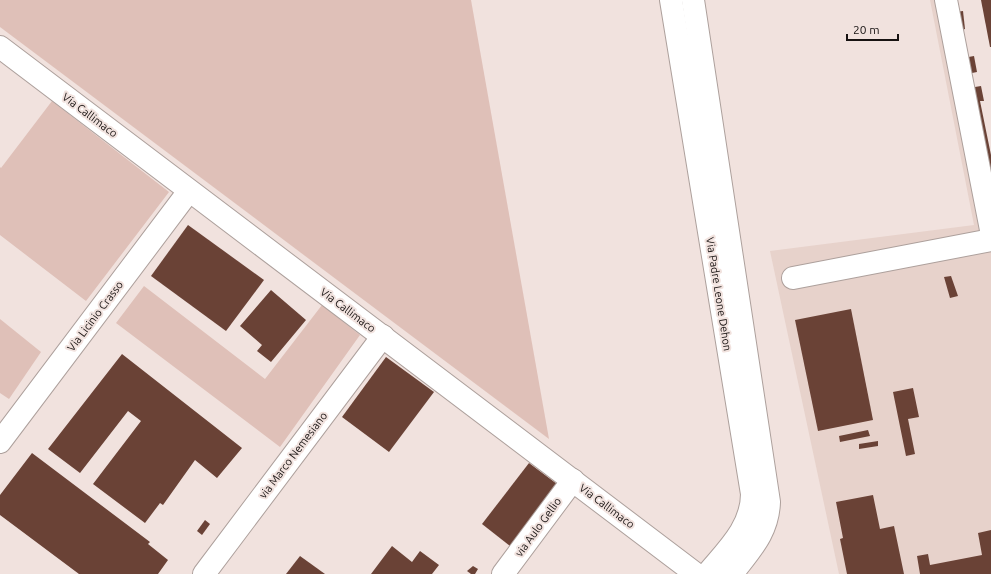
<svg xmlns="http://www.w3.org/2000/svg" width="991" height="574" viewBox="0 0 991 574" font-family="Ubuntu,sans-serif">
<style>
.built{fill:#e7d2cb}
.green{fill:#dfc0b8}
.building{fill:#6a4236}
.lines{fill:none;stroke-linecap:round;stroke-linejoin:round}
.minor-casing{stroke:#ada09c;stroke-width:24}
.minor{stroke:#fff;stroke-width:22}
.labels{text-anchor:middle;stroke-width:4;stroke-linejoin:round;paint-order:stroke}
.street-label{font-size:11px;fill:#171211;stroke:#f1e2de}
</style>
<rect width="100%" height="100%" fill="#f1e2de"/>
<!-- built -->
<path class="built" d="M930,0h23l38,195v379h-152l-69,-323 204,-26z"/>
<!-- green -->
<g class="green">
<path d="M0,0h471l78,439 -549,-412z"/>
<path d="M52,101l117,91 -83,109 -86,-66v-68l1,1z"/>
<path d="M144,286l121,93 57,-74 38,30 -80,112 -164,-124z"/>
<path d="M0,319l41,33 -32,47 -9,-6z"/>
</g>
<!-- building -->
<g class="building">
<path d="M981,0h10v47h-1z"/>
<path d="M963,11l2,18 -7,2 -3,-19z"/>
<path d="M974,56l3,16 -10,2 -4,-16z"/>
<path d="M981,86l3,15h-4l11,54v39l-22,-106z"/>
<path d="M188,225l76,55 -38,51 -75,-55z"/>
<path d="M951,276l7,20 -8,2 -6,-21z"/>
<path d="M271,290l35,30 -35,42 -14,-11 5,-6 -22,-19z"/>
<path d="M851,309l22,111 -55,11 -23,-111z"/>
<path d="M122,354l120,94 -25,30 -22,-18 -32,45 -3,-2 -15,20 -52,-39 48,-63 -13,-10 -48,62 -32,-24z"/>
<path d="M386,357l48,35 -45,60 -47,-35z"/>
<path d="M913,388l6,29 -11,2 7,35 -9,2 -13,-64z"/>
<path d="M868,430l2,6 -30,6 -1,-6z"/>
<path d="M878,441v5l-19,3v-5z"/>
<path d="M32,453l118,89 -2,2 20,16 -10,14h-79l-79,-59v-20z"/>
<path d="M529,463l28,21 -47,62 -28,-22z"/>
<path d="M873,495l7,34 14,-3 10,48h-57l-7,-35 3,-1 -7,-36z"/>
<path d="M205,520l5,4 -8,11 -5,-4z"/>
<path d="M991,530v44h-71l-3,-18 11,-2 2,11 52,-10 -4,-22z"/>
<path d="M392,546l20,16 8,-11 19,14 -7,9h-61z"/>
<path d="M300,556l25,18h-39z"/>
<path d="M473,566l5,3 -3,5h-4l-4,-3z"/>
</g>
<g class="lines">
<defs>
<g id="minor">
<path d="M671,0l81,494c0,33 -25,56 -45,80"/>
<path d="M693,0l76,502c-1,31 -19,48 -37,72"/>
<path d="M946,0l45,230"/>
<path d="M0,47l696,527"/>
<path d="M793,278l198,-38"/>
<path d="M0,442l189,-251"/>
<path d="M204,574l179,-238"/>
<path d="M503,574l70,-94"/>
</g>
</defs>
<!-- minor casing -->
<use href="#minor" class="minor-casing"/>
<!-- minor -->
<use href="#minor" class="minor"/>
</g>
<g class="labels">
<!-- street labels -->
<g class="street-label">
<text transform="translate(90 115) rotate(37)" y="4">Via Callimaco</text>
<text transform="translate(719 294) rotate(81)" y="4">Via Padre Leone Dehon</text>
<text transform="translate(348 310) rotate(37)" y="4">Via Callimaco</text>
<text transform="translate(95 316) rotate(-53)" y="4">Via Licinio Crasso</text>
<text transform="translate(293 455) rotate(-53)" y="4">via Marco Nemesiano</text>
<text transform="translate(607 506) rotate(37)" y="4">Via Callimaco</text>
<text transform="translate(538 527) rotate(-54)" y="4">via Aulo Gellio</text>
</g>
</g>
<!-- scale -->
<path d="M847 34v6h51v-6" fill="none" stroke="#171211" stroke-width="2"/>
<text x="853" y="34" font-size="12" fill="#171211" stroke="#f1e2de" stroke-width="3" paint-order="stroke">20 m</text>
</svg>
